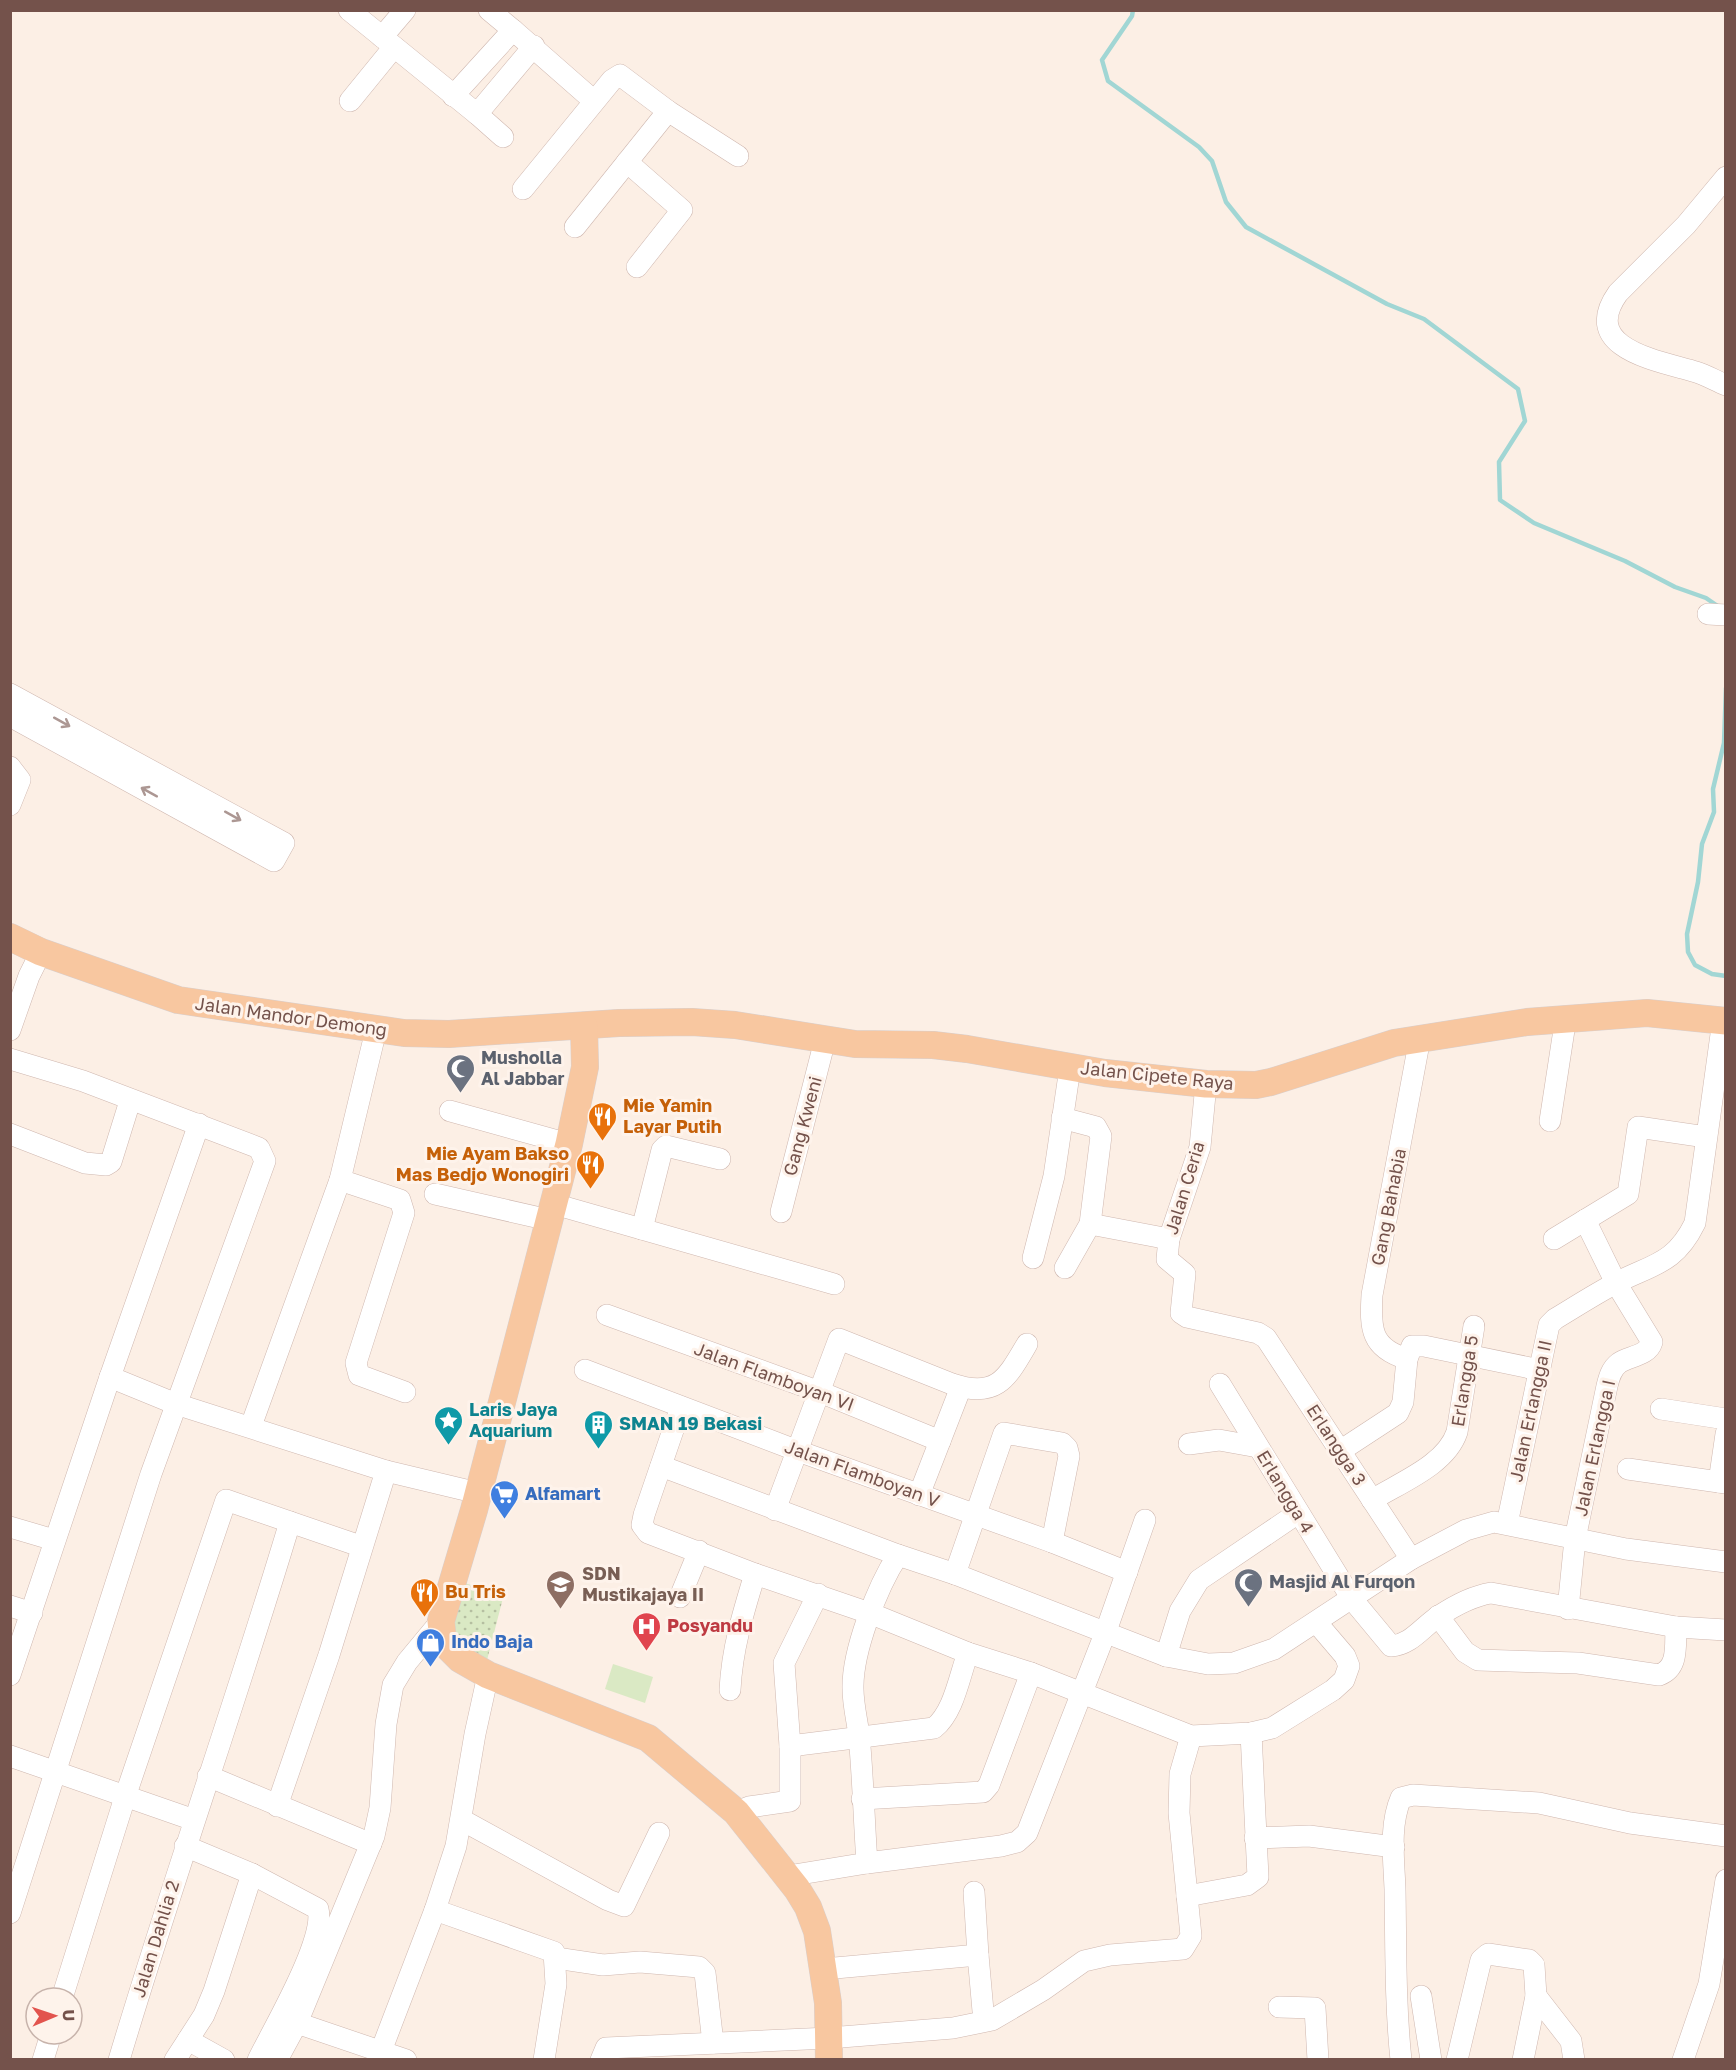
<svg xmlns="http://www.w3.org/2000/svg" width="1736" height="2070" viewBox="0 0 1736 2070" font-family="'Golos Text',sans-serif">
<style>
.grass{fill:url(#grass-dots)}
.pitch{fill:#dae9c4}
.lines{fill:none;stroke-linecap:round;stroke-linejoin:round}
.stream{stroke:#a1d6d4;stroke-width:4.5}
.minor-casing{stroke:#cfb7af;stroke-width:22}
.major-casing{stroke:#d8cfcd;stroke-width:28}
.minor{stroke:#fff;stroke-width:21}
.major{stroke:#f8c7a0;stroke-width:27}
.oneway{stroke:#ac9793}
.labels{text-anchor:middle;stroke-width:6;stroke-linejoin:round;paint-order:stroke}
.street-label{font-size:18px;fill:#74524b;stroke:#fef3eb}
.worship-label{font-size:18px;font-weight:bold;fill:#5b616d;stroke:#fef3eb;text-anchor:start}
.food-label{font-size:18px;font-weight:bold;fill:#c56008;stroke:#fef3eb;text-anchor:start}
.culture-label{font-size:18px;font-weight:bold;fill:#0d838f;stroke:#fef3eb;text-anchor:start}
.shop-label{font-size:18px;font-weight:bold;fill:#366cbe;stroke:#fef3eb;text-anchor:start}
.education-label{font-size:18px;font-weight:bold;fill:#785e54;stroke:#fef3eb;text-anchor:start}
.health-label{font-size:18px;font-weight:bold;fill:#be3a42;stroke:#fef3eb;text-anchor:start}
</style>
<defs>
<pattern id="grass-dots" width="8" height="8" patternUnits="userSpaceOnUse" patternTransform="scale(1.5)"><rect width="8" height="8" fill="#dae9c4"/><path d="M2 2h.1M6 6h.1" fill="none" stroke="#b5bfa1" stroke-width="1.8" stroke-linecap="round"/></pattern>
</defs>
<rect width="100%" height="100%" fill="#fcefe5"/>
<!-- grass -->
<path class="grass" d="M457,1581l47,13 -18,70 -37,-24z"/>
<!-- pitch -->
<path class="pitch" d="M613,1664l40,13 -8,26 -40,-14z"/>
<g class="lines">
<!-- stream -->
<g class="stream">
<path d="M1133,10l-1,6 -30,44 6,21 91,66 13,14 14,41 20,25 141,77 37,15 94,70 7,32 -26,41 1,38 34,23 91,38 50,26 31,11 13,9"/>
<path d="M1726,688l-2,55 -11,46 1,23 -12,32 -4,38 -11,52 1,18 7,13 17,9 14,2"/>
</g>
<defs>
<g id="minor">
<path d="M349,10l128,104 57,-68"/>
<path d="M489,10l24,20"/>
<path d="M382,37l23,-27"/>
<path d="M453,96l60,-66 81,71"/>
<path d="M350,101l44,-54"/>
<path d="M477,114l26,23"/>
<path d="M627,162l55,48 -45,57"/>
<path d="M1726,177l-40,48 -68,68c-40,56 42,68 78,79 10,3 20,9 30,13"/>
<path d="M523,189l89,-109 8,-5 48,36 70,45"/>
<path d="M575,227l93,-116"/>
<path d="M1708,614l18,1"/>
<path d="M10,694l274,149 -10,18 -264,-145"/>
<path d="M10,767l10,13 -10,25"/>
<path d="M10,1030l19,-54 12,-24"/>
<path d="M10,1059l73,22 176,67 6,13 -114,313 -141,439"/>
<path d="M1206,1084l-6,63 -31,92 -2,20 18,15 -4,39 6,4 71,16 8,5 145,221"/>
<path d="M450,1111l119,33"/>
<path d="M1062,1118l34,9 5,9 -11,88 -25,44"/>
<path d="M1550,1121l16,-104"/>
<path d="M10,1134l75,29 21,2 5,-3 19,-61"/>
<path d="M340,1180l60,20 4,13 -48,150 3,12 46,17"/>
<path d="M435,1194l114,26"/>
<path d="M554,1204l280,80"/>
<path d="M781,1212l44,-172"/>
<path d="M1090,1224l79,15"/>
<path d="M642,1229l20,-79 4,-4 54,13"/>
<path d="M1554,1239l74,-45 10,-67 68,10"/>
<path d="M1033,1258l21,-82 16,-108"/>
<path d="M607,1315l213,77 120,49"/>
<path d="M1407,1359c-36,-11 -37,-30 -35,-64l48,-257"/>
<path d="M585,1370l213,81 254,91 75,30"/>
<path d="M110,1377l66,27 210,67 92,22"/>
<path d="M1220,1384l132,215 39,47c20,-1 31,-19 48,-30 15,-10 34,-20 52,-23l185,34 50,3"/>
<path d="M681,1407l-37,108 -2,10 6,8 107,41 117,40 96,39 63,20 160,63 60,-3 21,-5 61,-38 11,-10 5,-14 -4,-10 -29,-34"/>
<path d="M1661,1409l65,10"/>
<path d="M251,1426l89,-246 36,-150"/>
<path d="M1189,1444l30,-4 39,7"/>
<path d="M1340,1451l58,-38 5,-11 4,-43 5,-13h12l116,24"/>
<path d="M661,1466l237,89"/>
<path d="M1628,1469l98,14"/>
<path d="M1719,1482l7,-48"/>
<path d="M919,1495l42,-108"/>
<path d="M1372,1500c29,-18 74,-35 85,-68l17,-106"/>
<path d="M775,1510l64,-171 113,45c45,15 55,-6 75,-40"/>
<path d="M1507,1524l42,-199 6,-6c20,-12 40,-25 61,-36 37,-19 59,-19 79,-60l28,-203"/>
<path d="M10,1527l44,13"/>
<path d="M955,1574l49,-141 58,10 5,5 2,8 -17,86"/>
<path d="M680,1597l19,-46"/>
<path d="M10,1606l22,7"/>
<path d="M1568,1609l7,-70 32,-153c2,-8 4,-17 12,-23 10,-7 29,-7 33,-21l-36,-59 -31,-63"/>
<path d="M1438,1616l27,36 13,8 100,3 81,12c20,-7 16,-29 17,-48"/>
<path d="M1166,1656l14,-45 19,-31 99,-67"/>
<path d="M10,1675l100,-298 89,-253"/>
<path d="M730,1690c2,-41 13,-77 25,-116"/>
<path d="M790,1746l144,-18c20,-16 25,-51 34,-75"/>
<path d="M10,1756l184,64"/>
<path d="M208,1776l163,68"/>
<path d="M862,1799l121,-7 6,-7 42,-112"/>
<path d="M277,1806l52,-151 57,-184"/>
<path d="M736,1812l13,-5 41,-6v-55l-6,-83 34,-69"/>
<path d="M462,1820l146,80 16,6 35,-73"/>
<path d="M1255,1838l54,-2 85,11"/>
<path d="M185,1846l67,28 66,35c8,31 -45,120 -60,151"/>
<path d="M867,1863l134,-17 16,-4 10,-9 79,-202 39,-111"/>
<path d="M788,1876l79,-13c-3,-43 -4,-86 -8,-128 -2,-15 -6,-31 -6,-46 -1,-37 24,-102 45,-134l57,19 211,82 42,8 26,-1 40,-14 137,-90 55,-29 28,-8 132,27 100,13"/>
<path d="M1187,1896l60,-11 11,-8 -7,-144"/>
<path d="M435,1910l119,42 2,32 -12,76"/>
<path d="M978,1955l5,56"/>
<path d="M556,1958l47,7 37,-3 59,5 6,6 8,70"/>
<path d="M824,1969l154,-14 -4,-63"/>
<path d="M1421,1996l10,64"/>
<path d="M1536,1996l35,45 3,19"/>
<path d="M62,1998l64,-204 100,-294 134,46"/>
<path d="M1279,2007l36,1 3,52"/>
<path d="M297,2023l109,37"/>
<path d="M188,2040l36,20"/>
<path d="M381,2051l54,-141 21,-64 19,-112 13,-59"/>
<path d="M43,2060l8,-26"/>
<path d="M119,2060c54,-181 117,-358 171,-538"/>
<path d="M175,2060l29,-45 10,-24 38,-117"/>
<path d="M277,2060l20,-37 77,-187 6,-28 6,-84 7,-39 14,-23 34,-41"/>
<path d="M601,2060l5,-12 223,-10 124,-10 39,-8 51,-30 41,-29 26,-6 73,-6 8,-13 -12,-123 1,-39 11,-38"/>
<path d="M1401,2060c-6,-57 -5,-114 -6,-171 -1,-28 -6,-64 6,-91l12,-3 126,8 91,20 96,13"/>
<path d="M1457,2060l24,-100 7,-6 41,6 5,5 2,31 -13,64"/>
<path d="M1683,2060l26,-76 17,-104"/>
</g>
<g id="major">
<path d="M10,937l31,15 137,48 226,33 45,1 170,-11 73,-1 43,3 120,19 78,1 34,4 138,24 101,11 50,1 15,-3 123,-39 133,-21 120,-9 79,8"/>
<path d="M584,1026l1,41 -16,77 -95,366 -33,111 2,21 17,17 28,16 160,63 88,74 61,77 11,18 9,24 11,72 1,57"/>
</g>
</defs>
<!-- minor casing -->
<use href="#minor" class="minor-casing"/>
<!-- major casing -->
<use href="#major" class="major-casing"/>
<!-- minor -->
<use href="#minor" class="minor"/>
<!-- major -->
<use href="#major" class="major"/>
</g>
<!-- one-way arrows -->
<defs><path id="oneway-shaft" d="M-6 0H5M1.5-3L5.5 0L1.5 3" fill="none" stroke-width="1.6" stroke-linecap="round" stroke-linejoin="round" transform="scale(1.5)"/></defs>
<g class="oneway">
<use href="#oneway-shaft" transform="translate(62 722) rotate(29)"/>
<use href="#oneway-shaft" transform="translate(149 792) rotate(-151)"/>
<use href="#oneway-shaft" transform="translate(233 816) rotate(29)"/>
</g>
<!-- icons -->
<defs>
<symbol id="mosque-pin" viewBox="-11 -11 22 30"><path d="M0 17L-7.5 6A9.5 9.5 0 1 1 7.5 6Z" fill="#6b7280" stroke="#fef3eb"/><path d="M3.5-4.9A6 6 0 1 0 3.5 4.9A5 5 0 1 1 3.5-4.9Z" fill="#fff"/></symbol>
<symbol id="restaurant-pin" viewBox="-11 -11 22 30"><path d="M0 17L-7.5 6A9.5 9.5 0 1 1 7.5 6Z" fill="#e8710a" stroke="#fef3eb"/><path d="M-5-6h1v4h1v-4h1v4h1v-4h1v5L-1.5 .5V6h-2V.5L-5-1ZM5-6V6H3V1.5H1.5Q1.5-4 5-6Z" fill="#fff"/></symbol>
<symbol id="sight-pin" viewBox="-11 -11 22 30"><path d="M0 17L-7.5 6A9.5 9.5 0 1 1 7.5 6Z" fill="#0f9aa8" stroke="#fef3eb"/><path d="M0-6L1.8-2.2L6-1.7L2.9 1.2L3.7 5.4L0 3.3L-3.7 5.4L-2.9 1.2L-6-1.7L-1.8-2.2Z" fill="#fff"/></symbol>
<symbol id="building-pin" viewBox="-11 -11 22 30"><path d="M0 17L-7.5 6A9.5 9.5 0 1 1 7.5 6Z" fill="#0f9aa8" stroke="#fef3eb"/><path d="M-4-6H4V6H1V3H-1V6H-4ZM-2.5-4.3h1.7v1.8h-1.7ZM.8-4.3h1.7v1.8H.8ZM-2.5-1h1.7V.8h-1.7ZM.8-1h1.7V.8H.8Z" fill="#fff"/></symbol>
<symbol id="supermarket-pin" viewBox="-11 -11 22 30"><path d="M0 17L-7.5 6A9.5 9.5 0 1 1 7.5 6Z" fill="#3f7fe0" stroke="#fef3eb"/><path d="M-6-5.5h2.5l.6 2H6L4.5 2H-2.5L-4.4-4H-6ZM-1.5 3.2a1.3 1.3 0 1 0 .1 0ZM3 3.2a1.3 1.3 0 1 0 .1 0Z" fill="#fff"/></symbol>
<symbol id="school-pin" viewBox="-11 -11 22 30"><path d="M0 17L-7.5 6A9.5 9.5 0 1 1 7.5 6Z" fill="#8d6e63" stroke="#fef3eb"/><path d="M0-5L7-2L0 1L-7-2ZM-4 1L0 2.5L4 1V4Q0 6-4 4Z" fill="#fff"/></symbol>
<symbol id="hospital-pin" viewBox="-11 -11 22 30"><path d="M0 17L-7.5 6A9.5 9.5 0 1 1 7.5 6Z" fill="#e0444e" stroke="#fef3eb"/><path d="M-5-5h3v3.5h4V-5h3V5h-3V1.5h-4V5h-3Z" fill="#fff"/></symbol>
<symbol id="shop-pin" viewBox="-11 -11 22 30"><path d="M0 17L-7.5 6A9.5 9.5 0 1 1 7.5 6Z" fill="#3f7fe0" stroke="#fef3eb"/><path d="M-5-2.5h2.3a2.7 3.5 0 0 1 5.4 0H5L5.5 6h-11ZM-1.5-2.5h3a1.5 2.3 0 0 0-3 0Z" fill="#fff"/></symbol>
</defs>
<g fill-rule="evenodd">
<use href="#mosque-pin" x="444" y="1052" width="33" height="45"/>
<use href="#restaurant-pin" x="586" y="1100" width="33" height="45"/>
<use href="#restaurant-pin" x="574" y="1148" width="33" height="45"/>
<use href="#sight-pin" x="432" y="1404" width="33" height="45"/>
<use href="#building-pin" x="582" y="1408" width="33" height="45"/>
<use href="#supermarket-pin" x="488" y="1478" width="33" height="45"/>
<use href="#mosque-pin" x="1232" y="1566" width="33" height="45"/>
<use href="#school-pin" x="544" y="1568" width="33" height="45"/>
<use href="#restaurant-pin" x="408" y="1576" width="33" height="45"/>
<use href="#hospital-pin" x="630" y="1610" width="33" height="45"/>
<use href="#shop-pin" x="414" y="1626" width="33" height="45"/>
</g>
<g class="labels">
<!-- street labels -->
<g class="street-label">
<text transform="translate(291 1017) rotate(8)" y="6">Jalan Mandor Demong</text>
<text transform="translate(1157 1076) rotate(6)" y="6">Jalan Cipete Raya</text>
<text transform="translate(803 1126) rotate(-75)" y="6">Gang Kweni</text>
<text transform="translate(1185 1188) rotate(-73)" y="6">Jalan Ceria</text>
<text transform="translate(1389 1207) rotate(-79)" y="6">Gang Bahabia</text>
<text transform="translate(774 1377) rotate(20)" y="6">Jalan Flamboyan VI</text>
<text transform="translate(1465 1381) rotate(-81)" y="6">Erlangga 5</text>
<text transform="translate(1531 1411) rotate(-78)" y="6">Jalan Erlangga II</text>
<text transform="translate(1336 1445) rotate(57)" y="6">Erlangga 3</text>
<text transform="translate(1595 1448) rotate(-78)" y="6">Jalan Erlangga I</text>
<text transform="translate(862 1474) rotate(20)" y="6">Jalan Flamboyan V</text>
<text transform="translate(1285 1492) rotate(59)" y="6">Erlangga 4</text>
<text transform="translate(156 1939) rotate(-73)" y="6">Jalan Dahlia 2</text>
</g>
<!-- worship labels -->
<g class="worship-label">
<text x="481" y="1064">Musholla<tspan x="481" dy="21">Al Jabbar</tspan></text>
<text x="1269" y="1588">Masjid Al Furqon</text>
</g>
<!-- food labels -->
<g class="food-label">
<text x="623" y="1112">Mie Yamin<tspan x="623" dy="21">Layar Putih</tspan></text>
<text x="569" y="1160" text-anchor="end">Mie Ayam Bakso<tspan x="569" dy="21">Mas Bedjo Wonogiri</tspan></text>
<text x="445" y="1598">Bu Tris</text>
</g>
<!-- culture labels -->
<g class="culture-label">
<text x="469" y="1416">Laris Jaya<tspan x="469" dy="21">Aquarium</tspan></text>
<text x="619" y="1430">SMAN 19 Bekasi</text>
</g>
<!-- shop labels -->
<g class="shop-label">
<text x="525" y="1500">Alfamart</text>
<text x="451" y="1648">Indo Baja</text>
</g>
<!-- education labels -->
<g class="education-label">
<text x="582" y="1580">SDN<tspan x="582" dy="21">Mustikajaya II</tspan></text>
</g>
<!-- health labels -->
<g class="health-label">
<text x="667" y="1632">Posyandu</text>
</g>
</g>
<!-- border -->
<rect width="1736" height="2070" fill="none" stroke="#74524b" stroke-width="24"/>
<!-- north arrow -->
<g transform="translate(54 2016) rotate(88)"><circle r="28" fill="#fef3eb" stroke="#c7b3ab" stroke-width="1.5"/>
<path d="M0-4.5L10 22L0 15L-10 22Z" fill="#e2544e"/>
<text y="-9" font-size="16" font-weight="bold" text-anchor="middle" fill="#74524b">U</text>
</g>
</svg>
